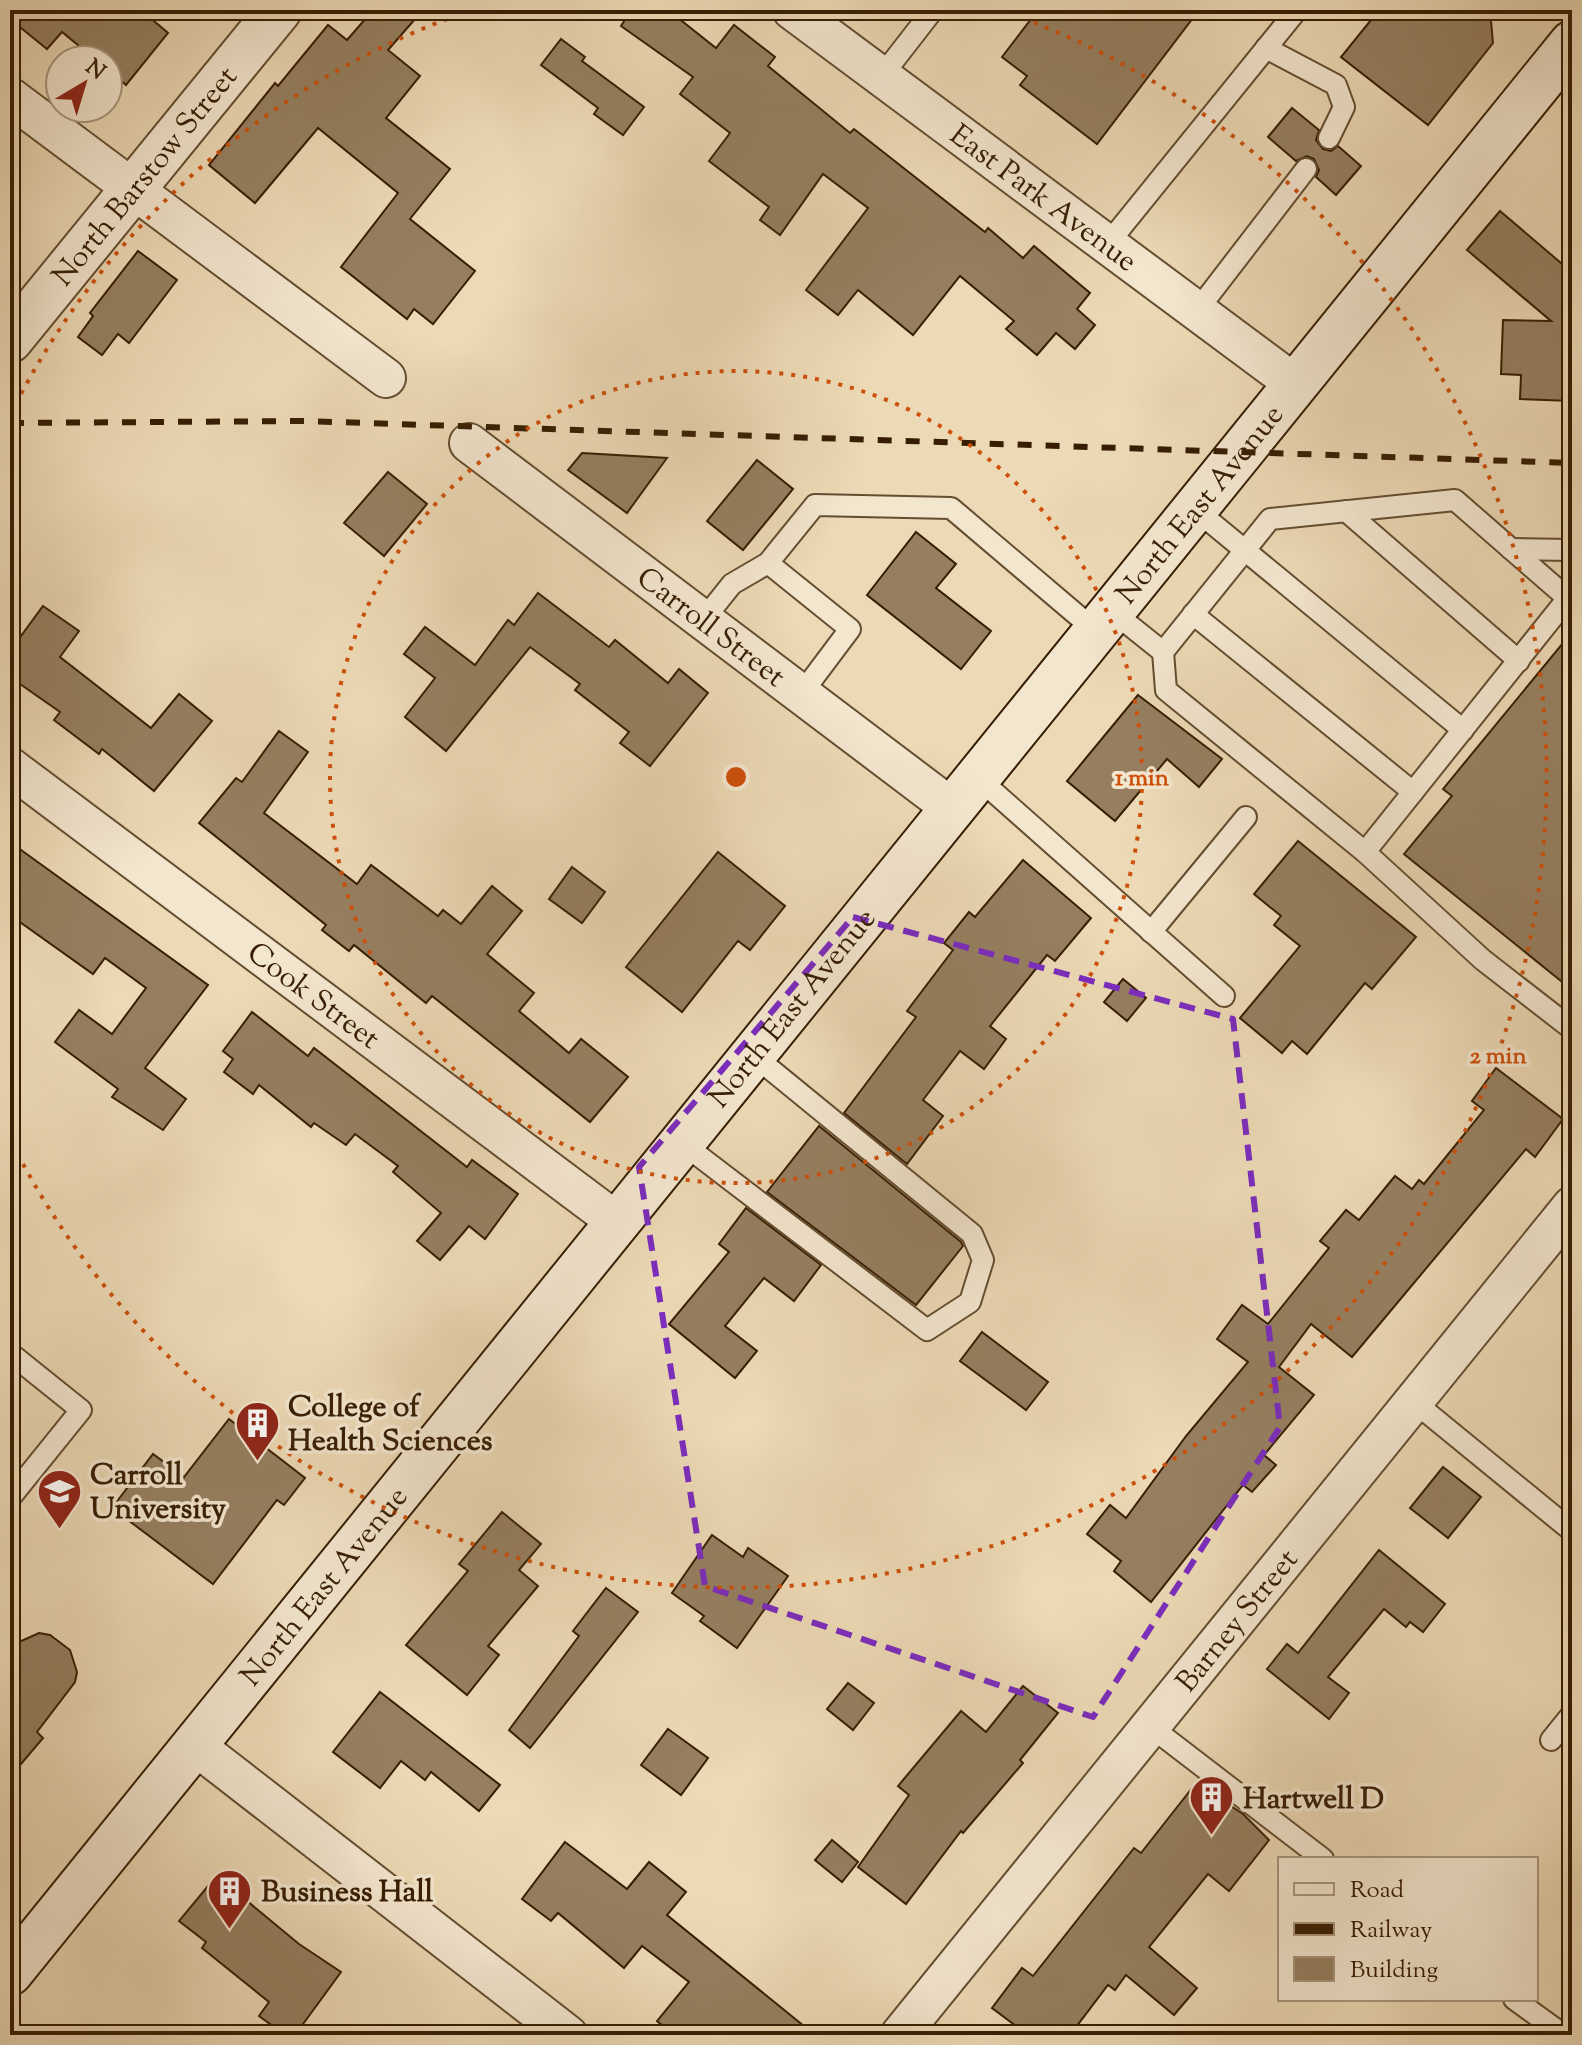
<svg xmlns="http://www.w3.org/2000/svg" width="1582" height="2045" viewBox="0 0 1582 2045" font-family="'Sorts Mill Goudy',serif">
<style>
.building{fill:#957f60;stroke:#371e03;stroke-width:2}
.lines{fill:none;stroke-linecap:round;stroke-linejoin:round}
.service-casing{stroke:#644d30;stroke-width:24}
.minor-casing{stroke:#644d30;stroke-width:42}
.tertiary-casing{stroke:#644d30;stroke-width:48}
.secondary-casing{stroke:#371e03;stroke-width:48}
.service{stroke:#f3e6cf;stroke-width:20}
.minor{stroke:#f3e6cf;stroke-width:38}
.tertiary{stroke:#f3e6cf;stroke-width:44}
.secondary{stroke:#f3e6cf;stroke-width:44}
.rail{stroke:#371e03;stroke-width:6;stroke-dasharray:14 14;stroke-linecap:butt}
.marked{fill:none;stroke:#7b2cbf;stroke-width:6;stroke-dasharray:16 10;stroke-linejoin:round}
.ring{fill:none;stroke:#cd500b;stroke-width:4;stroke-dasharray:4 8}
.labels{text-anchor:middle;stroke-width:7;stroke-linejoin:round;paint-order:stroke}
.street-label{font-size:30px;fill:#371e03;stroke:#f3e6cf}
.poi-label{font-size:30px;font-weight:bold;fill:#371e03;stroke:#f3e6cf;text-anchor:start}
.centre{fill:#cd500b;stroke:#f3e6cf;stroke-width:4}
.ring-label{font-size:24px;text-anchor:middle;font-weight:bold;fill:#cd500b;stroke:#f3e6cf;stroke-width:7;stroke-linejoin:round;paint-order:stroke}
</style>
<rect width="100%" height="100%" fill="#ecd9b5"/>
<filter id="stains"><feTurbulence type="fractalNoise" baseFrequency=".0025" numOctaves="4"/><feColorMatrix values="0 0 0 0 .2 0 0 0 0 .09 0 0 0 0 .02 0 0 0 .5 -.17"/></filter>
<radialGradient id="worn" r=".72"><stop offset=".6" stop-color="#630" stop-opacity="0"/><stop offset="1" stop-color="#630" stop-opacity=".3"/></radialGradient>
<!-- building -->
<g class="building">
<path d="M10,10h131l27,23 -42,52 -18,-15v-10h-12l-34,-28 -15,17 -37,-30z"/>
<path d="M373,10h50l-35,40 32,26 -34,42 64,51 -40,50 65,52 -42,53 -19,-15 -7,10 -66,-52 57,-74 -80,-65 -63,75 -46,-38 66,-82 3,3 50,-61 19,15z"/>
<path d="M631,10h37l48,38 18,-23 41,32 -7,9 82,67 4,-4 131,103 3,-4 35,30 11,-12 56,47 -13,16 18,16 -20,24 -19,-16 -19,22 -31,-26 8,-8 -54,-45 -47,59 -55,-45 -20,25 -32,-25 62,-82 -45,-34 -43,61 -20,-15 9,-13 -60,-46 21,-28 -50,-39 13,-17 -72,-51z"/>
<path d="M1038,10h161l-102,134 -77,-59 7,-9 -25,-19z"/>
<path d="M1379,10h111l3,33 -65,82 -87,-68z"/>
<path d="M561,39l24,18 -3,4 62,46 -21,28 -29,-21 4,-6 -57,-43z"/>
<path d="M1292,108l27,22 -3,10 7,9 8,2 7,-5 23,20 -25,29 -20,-18 3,-7 -5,-11 -7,-3 -11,5 -28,-24z"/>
<path d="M1500,211l61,52 11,-5v143l-52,-2 1,-24 -20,-1 2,-54 48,1 -84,-71z"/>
<path d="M138,251l39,29 -48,63 -11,-9 -16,21 -24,-18 15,-21 -3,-3z"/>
<path d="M582,453l85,5 -40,55 -59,-43z"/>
<path d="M757,460l36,29 -50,61 -36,-29z"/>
<path d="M388,472l39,32 -43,52 -40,-33z"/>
<path d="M916,532l40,32 -20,24 55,43 -30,38 -94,-74z"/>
<path d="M538,593l71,54 6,-7 53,43 11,-14 29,24 -58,73 -30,-23 9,-11 -54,-42 5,-6 -50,-37 -84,104 -41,-34 30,-39 -31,-24 21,-27 50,38 33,-45 6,5z"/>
<path d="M43,606l36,25 -19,26 91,71 28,-34 33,27 -58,70 -52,-42 -3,5 -45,-34 6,-8 -50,-35v-26z"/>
<path d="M1572,632v358l-168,-136 48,-58 -9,-7z"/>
<path d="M1138,695l84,64 -23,28 -32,-28 -52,62 -48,-40z"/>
<path d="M279,731l29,21 -44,61 93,71 14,-19 67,51 5,-6 18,14 31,-38 30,25 -35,43 47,39 -15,18 50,42 12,-14 47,38 -38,45 -158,-126 -6,7 -72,-58 -5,6 -27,-21 4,-5 -127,-102 37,-45 6,4z"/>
<path d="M1298,841l118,96 -44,52 -7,-6 -58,71 -15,-13 -10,12 -42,-35 60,-72 -26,-21 7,-9 -27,-22z"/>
<path d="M10,842l198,143 -63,83 41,31 -23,31 -51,-33 6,-8 -63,-47 24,-32 33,24 34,-46 -41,-30 -12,16 -83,-59z"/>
<path d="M718,852l67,54 -35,44 -12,-9 -56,71 -56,-45z"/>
<path d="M1023,860l68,58 -36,43 -8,-6 -57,71 16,13 -22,30 -24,-18 -37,49 20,16 -36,48 -63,-51 72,-96 -9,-6 46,-61 -9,-7 25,-31 6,5z"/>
<path d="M572,867l33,25 -23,31 -33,-24z"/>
<path d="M1123,979l23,19 -19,23 -23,-19z"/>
<path d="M252,1012l56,44 6,-8 153,119 5,-7 46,34 -33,45 -16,-13 -29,34 -23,-19 24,-28 -48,-41 5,-6 -43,-32 -9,11 -32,-22 -3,4 -52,-42 -6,9 -29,-22 9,-13 -10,-8z"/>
<path d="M1496,1068l67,51 -28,38 -9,-8 -174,208 -41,-33 -32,43 35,28 -50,60 12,10 -24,27 -9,-7 -92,117 -37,-31 7,-10 -34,-27 23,-29 16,13 60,-82 62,-74 -31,-23 25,-34 26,19 61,-76 -9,-7 26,-31 13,10 36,-44 17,13 7,-9 5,4 60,-74 -12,-9z"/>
<path d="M819,1126l142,116 2,4 -47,59 -149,-113z"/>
<path d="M746,1208l75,57 -27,36 -30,-23 -39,48 32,25 -22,27 -66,-54 60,-72 -10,-8z"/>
<path d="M982,1332l66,50 -22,28 -66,-49z"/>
<path d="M229,1419l76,59 -21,27 -7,-5 -64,84 -101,-76 41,-54 31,23z"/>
<path d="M1443,1467l38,30 -33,41 -38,-30z"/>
<path d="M502,1512l39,32 -22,26 19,16 -50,60 11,9 -32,40 -61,-50 62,-74 -9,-7z"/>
<path d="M712,1535l31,22 5,-9 40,28 -51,72 -37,-27 4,-5 -32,-23z"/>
<path d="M1379,1550l66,54 -22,28 -13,-10 -4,5 -22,-18 -56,68 21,16 -20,26 -62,-50 20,-25 11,9z"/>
<path d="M606,1588l32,24 -108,136 -21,-18 70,-94 -6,-5z"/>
<path d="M39,1633l11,2 20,15 7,22 -2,10 -38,50 6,6 -33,39v-131z"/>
<path d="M848,1683l26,20 -21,27 -26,-21z"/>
<path d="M1023,1686l35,27 -38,47 3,3 -60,70 -2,-2 -55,73 -48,-37 51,-72 -11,-9 63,-75 25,21z"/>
<path d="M380,1692l120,93 -21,26 -48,-39 -6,8 -24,-19 -21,27 -47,-36z"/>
<path d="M668,1729l40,29 -27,37 -40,-30z"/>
<path d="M1196,1783l47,31 26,26 -40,51 -21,-17 -59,73 48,41 -23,27 -48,-40 -11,15 -7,-5 -38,50h-42l-36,-27 30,-40 11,8 101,-128 7,5z"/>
<path d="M832,1840l26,22 -16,20 -27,-22z"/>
<path d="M565,1842l62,47 22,-27 37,30 -19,23 148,120h-141l-17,-14 32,-39 -47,-36 -18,22 -66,-55 -7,8 -29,-22z"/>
<path d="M213,1880l19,15 3,-4 64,53 42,28 -46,63h-10l-26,-19 10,-14 -67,-54 4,-6 -27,-21z"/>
</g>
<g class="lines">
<defs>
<g id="service">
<path d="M1266,48l70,37 8,22 -15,31"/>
<path d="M881,77l52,-67"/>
<path d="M1106,246l191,-236"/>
<path d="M1196,312l110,-143"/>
<path d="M1196,510l267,220"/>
<path d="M1346,511l173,150"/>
<path d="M1511,549l61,1"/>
<path d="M1113,612l50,40 107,-133 185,-19 117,102"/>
<path d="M1193,614l220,178"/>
<path d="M704,619l28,-35 36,-21"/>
<path d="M1163,652l3,38 199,162 118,108 89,69"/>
<path d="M802,693l48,-64 -82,-66 47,-58 136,3 146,124"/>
<path d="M978,778l246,218"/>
<path d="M1365,852l207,-259"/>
<path d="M1151,932l95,-115"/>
<path d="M682,1143l245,187 43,-28 13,-42 -11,-26 -219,-179"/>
<path d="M10,1353l71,57 -71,88"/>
<path d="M1413,1401l159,130"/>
<path d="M1151,1727l172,132"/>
<path d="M1551,1740l21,-26"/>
<path d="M1514,1999l50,36"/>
</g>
<g id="minor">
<path id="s1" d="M792,10l503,374"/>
<path d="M10,97l376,281"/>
<path id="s2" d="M469,443l484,366"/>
<path id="s3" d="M10,767l607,455"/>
<path d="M197,1747l371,288"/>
<path id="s4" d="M900,2035l672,-829"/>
</g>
<g id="tertiary">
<path id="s5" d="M10,340l269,-330"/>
</g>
<g id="secondary">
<path id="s6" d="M10,1973l1562,-1930"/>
</g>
</defs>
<!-- service casing -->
<use href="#service" class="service-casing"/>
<!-- minor casing -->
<use href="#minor" class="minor-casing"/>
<!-- tertiary casing -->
<use href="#tertiary" class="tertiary-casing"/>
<!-- secondary casing -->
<use href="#secondary" class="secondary-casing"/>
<!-- service -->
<use href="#service" class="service"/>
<!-- minor -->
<use href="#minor" class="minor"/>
<!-- tertiary -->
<use href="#tertiary" class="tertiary"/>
<!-- secondary -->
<use href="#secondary" class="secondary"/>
<!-- rail -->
<path class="rail" d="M10,423l295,-2 1267,42"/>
</g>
<!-- marked area -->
<path class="marked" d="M853,917l380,102 47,408 -187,290 -388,-131 -66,-419z"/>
<!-- distance rings -->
<g class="ring">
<circle cx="736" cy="777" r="406"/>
<path d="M10 415A811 811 0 0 1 472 10M1000 10A811 811 0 1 1 10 1139"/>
</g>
<!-- icons -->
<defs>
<symbol id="building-pin" viewBox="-11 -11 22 30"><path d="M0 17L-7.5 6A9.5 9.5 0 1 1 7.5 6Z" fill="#8f2418" stroke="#f3e6cf"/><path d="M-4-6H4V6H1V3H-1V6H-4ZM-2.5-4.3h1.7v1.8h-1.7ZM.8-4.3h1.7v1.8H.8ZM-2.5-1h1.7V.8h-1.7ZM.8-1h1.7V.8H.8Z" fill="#fff"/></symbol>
<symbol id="university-pin" viewBox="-11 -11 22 30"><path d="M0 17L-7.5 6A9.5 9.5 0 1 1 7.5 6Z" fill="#8f2418" stroke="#f3e6cf"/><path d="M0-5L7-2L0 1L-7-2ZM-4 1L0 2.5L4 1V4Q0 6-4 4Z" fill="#fff"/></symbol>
</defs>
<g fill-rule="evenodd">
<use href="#building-pin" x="232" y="1398" width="51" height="69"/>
<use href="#university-pin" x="34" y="1466" width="51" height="69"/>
<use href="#building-pin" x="1186" y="1772" width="51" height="69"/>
<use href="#building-pin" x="204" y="1866" width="51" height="69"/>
</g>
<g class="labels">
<!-- street labels -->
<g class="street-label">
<text dy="10" stroke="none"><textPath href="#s5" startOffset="212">North Barstow Street</textPath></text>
<text dy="10" stroke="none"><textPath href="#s1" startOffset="314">East Park Avenue</textPath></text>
<text dy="10" stroke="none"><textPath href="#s6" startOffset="1890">North East Avenue</textPath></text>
<text dy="10" stroke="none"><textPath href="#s2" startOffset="304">Carroll Street</textPath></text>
<text dy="10" stroke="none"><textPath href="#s3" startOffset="380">Cook Street</textPath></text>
<text dy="10" stroke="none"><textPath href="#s6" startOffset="1242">North East Avenue</textPath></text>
<text dy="10" stroke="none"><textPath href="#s6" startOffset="498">North East Avenue</textPath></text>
<text dy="10" stroke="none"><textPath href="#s4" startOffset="534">Barney Street</textPath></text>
</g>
<!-- poi labels -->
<g class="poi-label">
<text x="288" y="1416">College of<tspan x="288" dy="34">Health Sciences</tspan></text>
<text x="90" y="1484">Carroll<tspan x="90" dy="34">University</tspan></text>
<text x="1243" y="1808">Hartwell D</text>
<text x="261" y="1901">Business Hall</text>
</g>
</g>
<circle cx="736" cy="777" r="12" class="centre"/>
<g class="ring-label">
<text x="1142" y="785">1 min</text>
<text x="1498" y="1063">2 min</text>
</g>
<!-- margin -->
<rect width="1582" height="2045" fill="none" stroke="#ecd9b5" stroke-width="40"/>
<rect x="12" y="12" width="1558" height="2021" fill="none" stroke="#371e03" stroke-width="4"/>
<rect x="20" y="20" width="1542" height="2005" fill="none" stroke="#371e03" stroke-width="2"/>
<!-- legend -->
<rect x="1278" y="1857" width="260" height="144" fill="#f3e6cf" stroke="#a8967d" stroke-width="2"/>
<rect x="1294" y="1883" width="40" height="12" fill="#f3e6cf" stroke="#a8967d" stroke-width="2"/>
<text x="1350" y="1897" font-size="24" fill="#371e03">Road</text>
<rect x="1294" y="1923" width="40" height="12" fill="#371e03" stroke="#a8967d" stroke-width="2"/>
<text x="1350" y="1937" font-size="24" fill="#371e03">Railway</text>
<rect x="1294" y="1957" width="40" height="24" fill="#957f60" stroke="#a8967d" stroke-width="2"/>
<text x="1350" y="1977" font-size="24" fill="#371e03">Building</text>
<!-- north arrow -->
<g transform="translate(84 84) rotate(38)"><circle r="38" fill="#f3e6cf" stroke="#a8967d" stroke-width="2"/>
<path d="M0-6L14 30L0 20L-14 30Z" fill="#8f2418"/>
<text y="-12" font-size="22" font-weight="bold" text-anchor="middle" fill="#371e03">N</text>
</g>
<rect width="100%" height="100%" filter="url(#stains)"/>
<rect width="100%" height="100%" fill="url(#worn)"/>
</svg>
